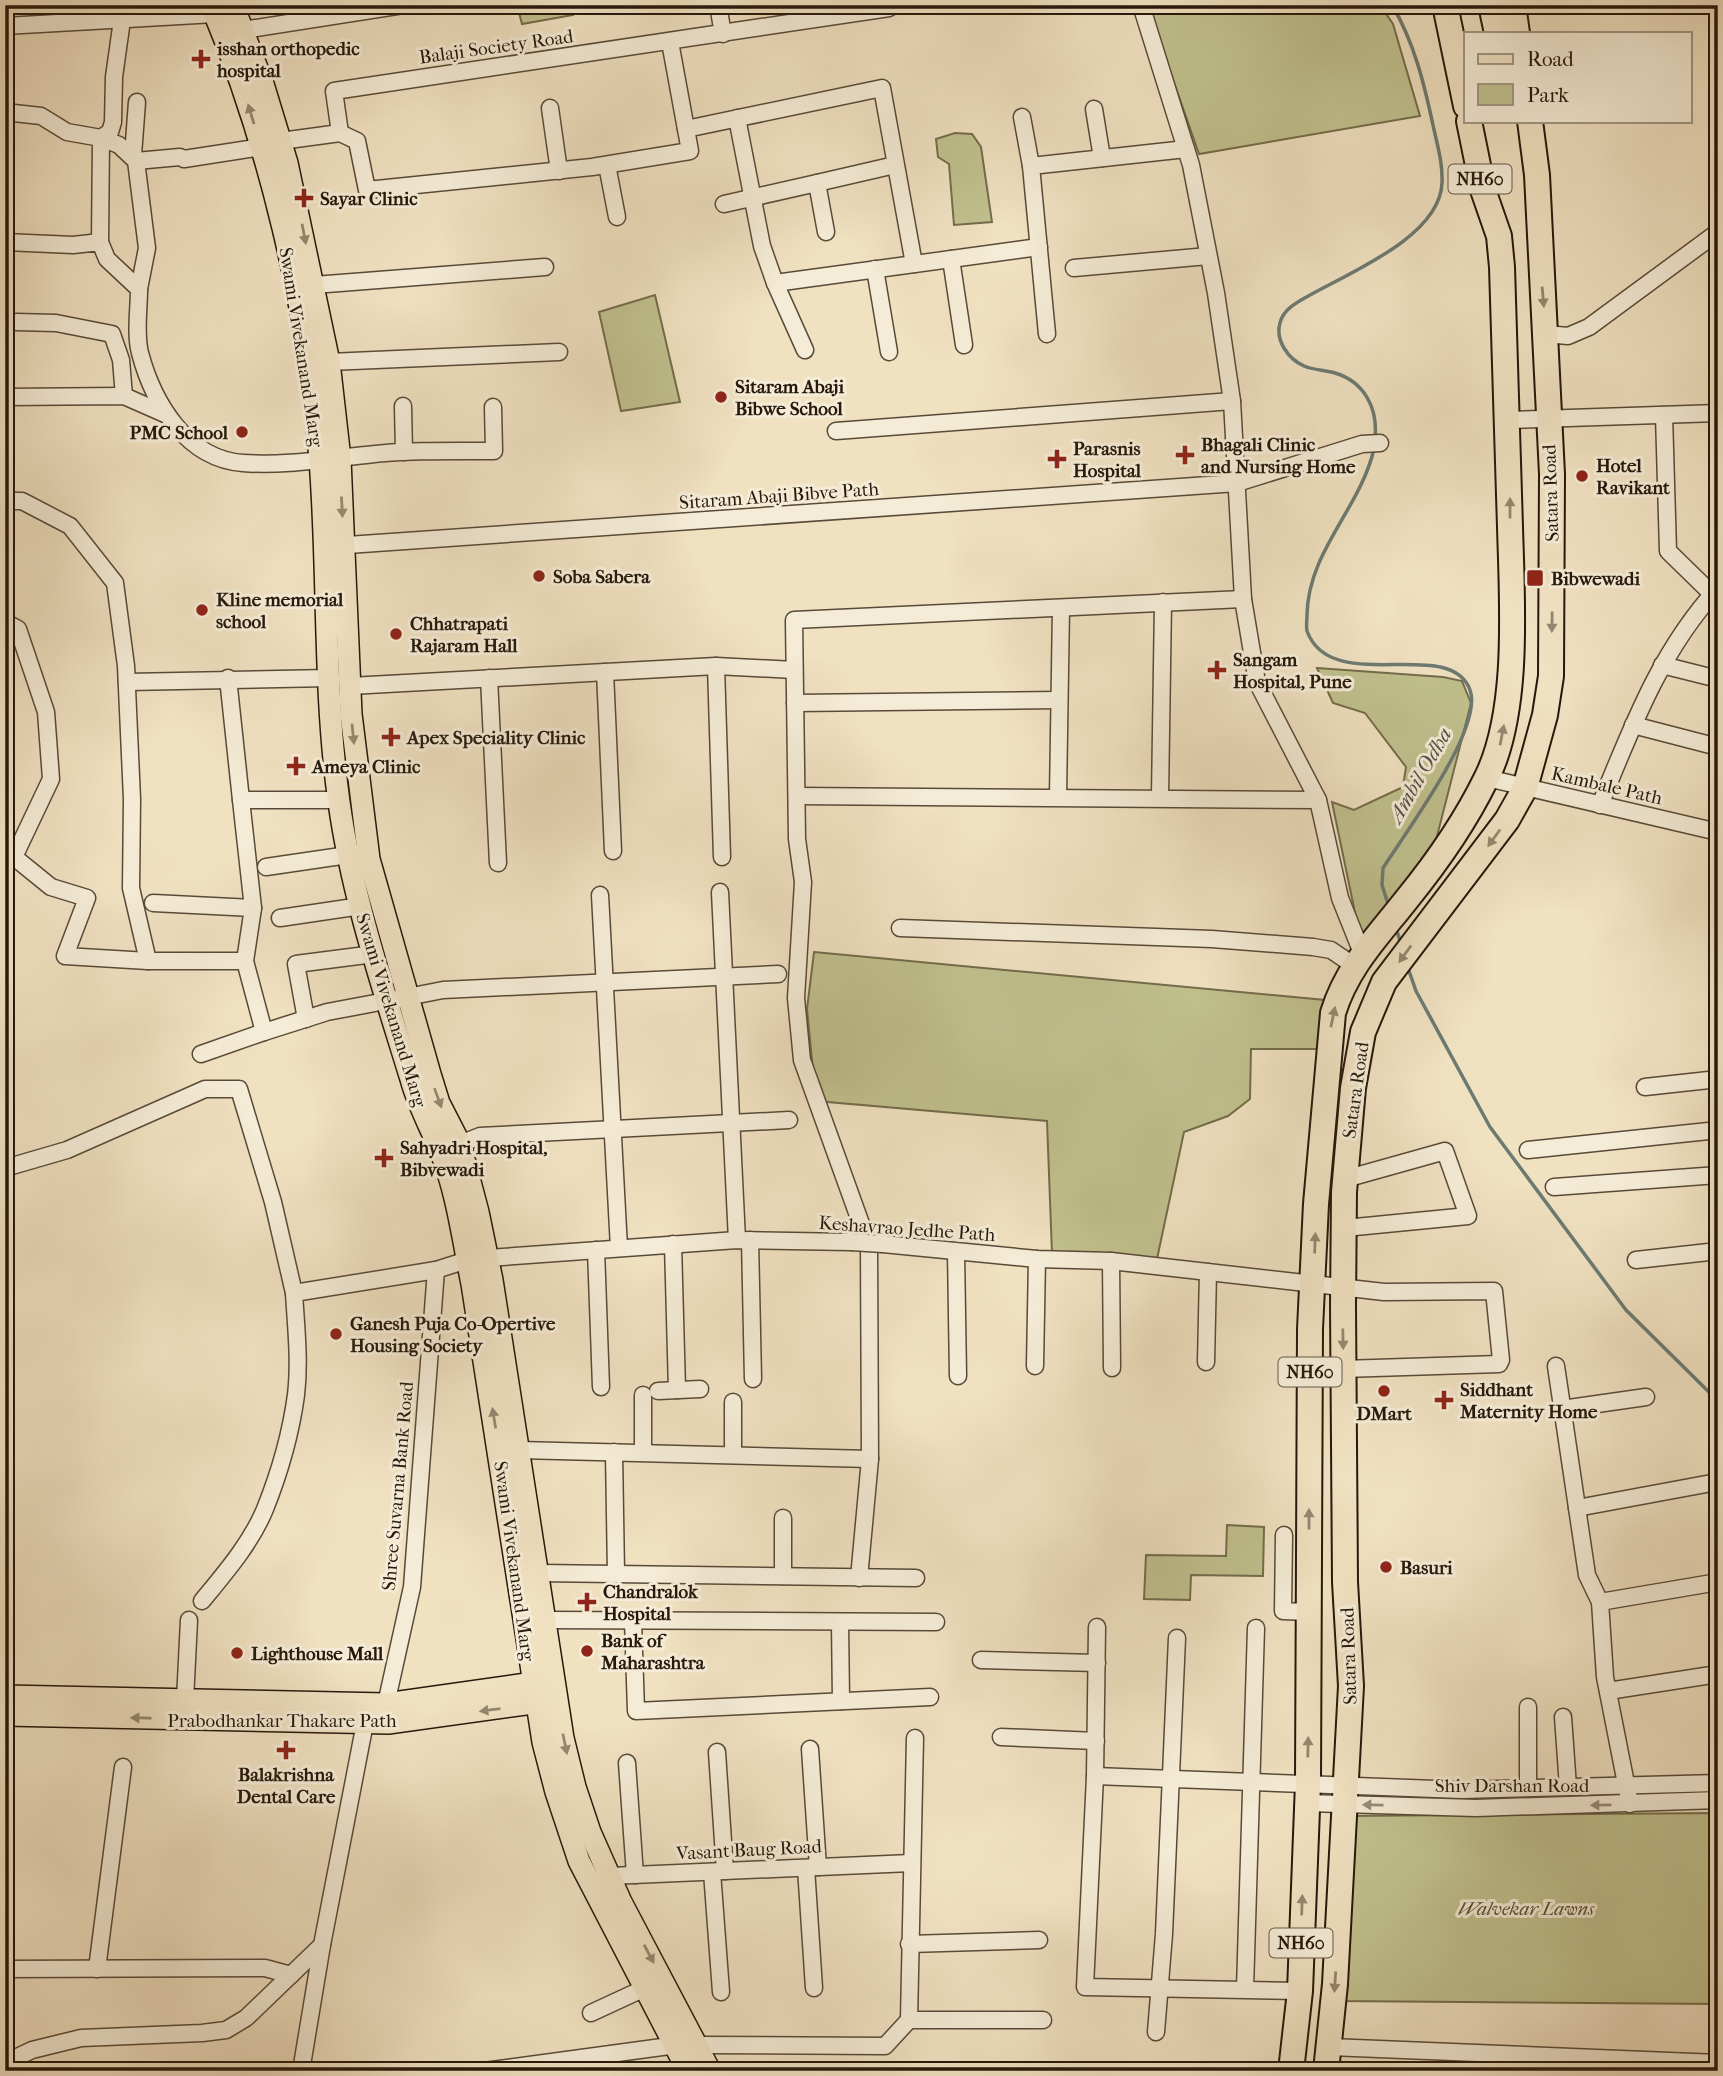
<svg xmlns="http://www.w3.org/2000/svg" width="1723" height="2076" viewBox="0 0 1723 2076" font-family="'IM FELL French Canon',serif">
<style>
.green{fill:#c0c18e;stroke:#736c4c;stroke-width:2}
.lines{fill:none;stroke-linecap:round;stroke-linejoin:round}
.stream{stroke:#6c7a72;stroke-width:3.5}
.minor-casing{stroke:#584a38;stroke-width:19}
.major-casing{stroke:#26180b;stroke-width:24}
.highway-casing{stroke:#26180b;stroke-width:28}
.minor{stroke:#f5ecd7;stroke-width:16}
.major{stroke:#f0e1c1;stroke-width:21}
.highway{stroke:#f0e1c1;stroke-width:24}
.minor-bridge-casing{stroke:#584a38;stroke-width:19;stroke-linecap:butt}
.minor-bridge{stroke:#f5ecd7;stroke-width:16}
.oneway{fill:#95876f}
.oneway2{fill:#988d7b}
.poi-dot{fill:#8f2418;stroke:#f5ecd7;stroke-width:2.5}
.labels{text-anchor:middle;stroke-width:6;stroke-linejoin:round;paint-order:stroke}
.shield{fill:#f5ecd7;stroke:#645848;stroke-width:2}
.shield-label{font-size:18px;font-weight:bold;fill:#26180b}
.street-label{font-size:19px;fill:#26180b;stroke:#f5ecd7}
.poi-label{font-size:19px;font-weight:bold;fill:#26180b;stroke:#f5ecd7;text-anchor:start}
.park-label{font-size:19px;font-style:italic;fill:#544b32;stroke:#f5ecd7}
.water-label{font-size:21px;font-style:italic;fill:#4f5147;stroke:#f5ecd7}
</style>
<rect width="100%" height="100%" fill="#f0e1c1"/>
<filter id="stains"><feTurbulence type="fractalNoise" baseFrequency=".00286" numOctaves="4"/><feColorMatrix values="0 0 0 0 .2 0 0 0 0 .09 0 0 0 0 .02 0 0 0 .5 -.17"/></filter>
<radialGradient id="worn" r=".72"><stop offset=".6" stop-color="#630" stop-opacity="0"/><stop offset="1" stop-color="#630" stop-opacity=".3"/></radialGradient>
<!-- green -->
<g class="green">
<path d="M517,5h54l2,10 -51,9z"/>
<path d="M1147,5h233l13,19 27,92 -221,38z"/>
<path d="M955,133l17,1 9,13 11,75 -38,3 -5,-61 -11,-7 -2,-18z"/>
<path d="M655,295l25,107 -59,9 -22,-99z"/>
<path d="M1317,668l126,9 19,4 9,22 -36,141 -69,90 -8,-7 -26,-125 22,8 49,-23 3,-20 -41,-54 -32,-10z"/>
<path d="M814,952l511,48 -2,49h-72l-1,50 -22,17 -44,16 -27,127 -105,-5 -5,-133 -231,-20 -9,-92z"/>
<path d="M1227,1525l37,2 -1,49 -72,-1 -1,25 -46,-1 2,-44 80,1z"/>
<path d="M1718,1813v191l-384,-3 11,-185z"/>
</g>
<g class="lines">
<!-- stream -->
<g class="stream">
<path d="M1375,438c3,-29 -10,-56 -40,-65 -10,-3 -22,-3 -31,-7 -16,-7 -29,-26 -24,-43 3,-14 19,-22 30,-28 41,-23 130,-59 132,-112 1,-20 -5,-39 -9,-58 -9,-42 -19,-83 -41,-120"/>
<path d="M1374,449c-14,60 -66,102 -67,166 0,5 -1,12 0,16 24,66 143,4 163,59 14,38 -65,143 -87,178l-1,17 7,22"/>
<path d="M1396,928l5,16"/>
<path d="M1408,968l8,23 74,136 136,183 92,91"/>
</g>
<defs>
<g id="minor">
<path d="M718,5l5,29"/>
<path d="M1141,5l50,160 25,128 16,108 11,198 14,83 61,118 22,98 22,55"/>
<path d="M5,26l210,-12"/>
<path d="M243,30l160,-25"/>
<path d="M550,108l9,63"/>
<path d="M1094,109l8,49"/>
<path d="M5,112l36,4 26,16 34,6 -1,104"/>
<path d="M1022,117l9,49"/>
<path d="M737,118l25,128 13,37 30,67"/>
<path d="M686,129l196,-41 32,176"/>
<path d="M340,133l17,8 10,49 225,-23 98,-16 -20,-109"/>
<path d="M101,138l18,7 17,16 11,87 -8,41"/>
<path d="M101,138l9,-6 3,-10 1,-45 8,-57"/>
<path d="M281,141l59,-8 -6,-42 555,-83"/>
<path d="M133,155l4,-53"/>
<path d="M184,159l77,-12"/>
<path d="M136,161l44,-4"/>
<path d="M607,165l10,52"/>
<path d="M817,183l78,-18"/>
<path d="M724,204l93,-21 9,49"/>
<path d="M5,242l68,3 27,-3 7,17 32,30c0,20 -4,45 1,64 13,49 46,106 103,110 41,3 82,-4 123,-8 42,-5 85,-4 128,-4l-1,-44"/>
<path d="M951,259l13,86"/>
<path d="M1074,268l134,-12"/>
<path d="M875,269l14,83"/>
<path d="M775,283l264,-36"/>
<path d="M314,285l231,-18"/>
<path d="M16,322l40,1 56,11 9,26 3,36"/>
<path d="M1047,334l-16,-168 155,-17"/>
<path d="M1546,334l22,2 21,-9 129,-95"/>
<path d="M329,362l230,-10"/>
<path d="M5,397l119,-1 41,18"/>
<path d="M403,406l1,46"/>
<path d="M1664,415l4,136 44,43"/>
<path d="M1508,420l210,-7"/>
<path d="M836,431l396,-30"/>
<path d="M5,501h17l48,25 45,57 11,83 6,133 -1,89 17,73h97l19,71 63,-20 48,-9"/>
<path d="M333,546l904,-63 125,-39 18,-1"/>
<path d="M5,622l13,7 28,83 5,67 -37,78 37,30 36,11 -22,58 83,5"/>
<path d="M1662,665l56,14"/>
<path d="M716,666l6,191"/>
<path d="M605,672l8,179"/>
<path d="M228,678l13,122"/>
<path d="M489,678l9,185"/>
<path d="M127,682l202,-4"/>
<path d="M350,686l366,-20 78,4"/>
<path d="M795,703l264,-3"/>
<path d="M1633,725l85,22"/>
<path d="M1487,778l231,54"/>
<path d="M797,796l521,4"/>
<path d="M1058,797l3,-189"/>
<path d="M1160,797l3,-195"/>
<path d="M1600,805c32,-78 60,-154 118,-217"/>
<path d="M266,867l82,-12"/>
<path d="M720,892l17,348"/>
<path d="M600,895l19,353"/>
<path d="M153,903l100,5"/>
<path d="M280,918l81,-12"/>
<path d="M900,928l312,11 101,8 18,3 22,15"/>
<path d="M245,961l8,-53 -12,-108h98"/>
<path d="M387,1001l56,-11 335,-16"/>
<path d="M306,1019l-10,-55 78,-10"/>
<path d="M201,1054l63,-22"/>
<path d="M1645,1087l73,-8"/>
<path d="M460,1144l20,-8 309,-16"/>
<path d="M1528,1150l190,-20"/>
<path d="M5,1168l62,-18 138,-61h34l34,113 21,91"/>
<path d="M1554,1187l164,-12"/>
<path d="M1345,1228l123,-12 -23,-65 -100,28"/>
<path d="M750,1240l3,139"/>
<path d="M673,1244l4,146"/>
<path d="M883,1244l154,15 74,2 273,31 110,-1 7,69 -2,4 -156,5"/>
<path d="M596,1250l5,137"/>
<path d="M956,1252l2,124"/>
<path d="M1636,1260l82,-9"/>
<path d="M1111,1261l1,107"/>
<path d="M1206,1362l2,-90"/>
<path d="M1035,1366l2,-107"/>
<path d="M1556,1366l31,209 13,27 5,75 25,127"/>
<path d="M658,1391l42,-2"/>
<path d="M643,1395v57"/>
<path d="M733,1402v52"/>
<path d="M1562,1409l84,-12"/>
<path d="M519,1450l351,9"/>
<path d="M614,1452l2,122"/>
<path d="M1577,1508l140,-26"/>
<path d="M1284,1535l-1,76 26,1"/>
<path d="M539,1573l377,5"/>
<path d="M783,1576v-58"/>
<path d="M859,1578l11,-119 -1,-213 -67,-186 -6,-62 7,-116 -6,-43 -3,-219 449,-21"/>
<path d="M202,1601c23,-28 49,-58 63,-92 14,-35 26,-77 31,-114 4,-34 0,-68 -2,-102l142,-23 31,-10 21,-2 249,-18 114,2"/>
<path d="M1600,1602l118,-20"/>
<path d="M546,1620l390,2"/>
<path d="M633,1620l3,91 294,-14"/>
<path d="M840,1622l1,79"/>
<path d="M1097,1627l-2,149 -10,211 215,4"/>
<path d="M981,1660l116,3"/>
<path d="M1608,1691l110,-17"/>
<path d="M185,1700l4,-80"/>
<path d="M386,1704l26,-117 24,-317"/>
<path d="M1528,1707v81"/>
<path d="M1563,1717l5,70"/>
<path d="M1001,1737l95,4"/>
<path d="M810,1749l8,118"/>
<path d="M717,1752l8,119"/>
<path d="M627,1763l8,112"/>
<path d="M1095,1776l367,14 256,-7"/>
<path d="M1307,1803l169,5 242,-8"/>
<path d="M806,1868l8,120"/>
<path d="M712,1872l9,120"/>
<path d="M602,1880l8,-4 301,-13"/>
<path d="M909,1944l130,-4"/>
<path d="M5,1969l260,-1 26,7"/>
<path d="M97,1969l26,-202"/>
<path d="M1245,1989l11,-361"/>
<path d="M591,2013l54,-25"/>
<path d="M909,2020l6,-282"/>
<path d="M1156,2032l8,-98 13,-296"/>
<path d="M698,2045l187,1 24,-26h134"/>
<path d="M1330,2047l388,16"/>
<path d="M5,2063l27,-13 49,-12 121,-5 24,-3 20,-12 76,-73 43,-222"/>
<path d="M301,2071l21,-126"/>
<path d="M484,2071l193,-26"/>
</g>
<g id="major">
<path d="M211,5c58,138 98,306 109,455 9,114 3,228 19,342 13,94 44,186 72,277 7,26 19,47 29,71 17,42 23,90 32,134l71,458 13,50 23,69 109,210"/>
<path d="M233,5l30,79 24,79 42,199 11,97 11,255 18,145 61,215 9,29 21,41 18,68 14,68 71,458 12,49 15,45 31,70 89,169"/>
<path d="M5,1696l381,8 161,-23"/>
<path d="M5,1715l383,8 160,-22"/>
</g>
<g id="highway">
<path d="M1445,5l21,101"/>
<path d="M1491,5l6,28"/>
<path d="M1513,5l4,28"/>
<path d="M1291,2071l9,-80 8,-208 2,-454 6,-125 17,-191c14,-46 45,-77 74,-114 30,-37 58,-77 79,-120 34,-67 26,-177 24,-252 -3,-86 -5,-173 -8,-260l-3,-31 -16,-46 -14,-69"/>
<path d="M1326,2071l9,-87 16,-298 -6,-104 -2,-276 1,-114 9,-104 10,-56 21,-50 123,-162 18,-32 20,-73 6,-39 1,-202 -15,-299 -7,-54"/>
</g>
</defs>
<!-- minor casing -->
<use href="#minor" class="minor-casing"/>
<!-- major casing -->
<use href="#major" class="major-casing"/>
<!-- highway casing -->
<use href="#highway" class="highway-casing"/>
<!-- minor -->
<use href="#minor" class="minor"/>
<!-- major -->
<use href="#major" class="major"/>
<!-- highway -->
<use href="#highway" class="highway"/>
<defs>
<path id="minor-bridge" d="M851,1242l32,2"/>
</defs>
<!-- minor-bridge casing -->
<use href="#minor-bridge" class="minor-bridge-casing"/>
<!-- minor-bridge -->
<use href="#minor-bridge" class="minor-bridge"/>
</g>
<!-- one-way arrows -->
<defs><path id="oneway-solid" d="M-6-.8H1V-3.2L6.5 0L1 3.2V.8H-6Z" transform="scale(1.75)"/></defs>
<g class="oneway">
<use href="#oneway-solid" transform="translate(251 114) rotate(-107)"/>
<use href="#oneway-solid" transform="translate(304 234) rotate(79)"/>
<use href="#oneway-solid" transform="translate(1543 297) rotate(85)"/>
<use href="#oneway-solid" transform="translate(342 507) rotate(87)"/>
<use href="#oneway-solid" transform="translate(1510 508) rotate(-90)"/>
<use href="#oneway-solid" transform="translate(1552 622) rotate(91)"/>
<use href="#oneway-solid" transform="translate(353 734) rotate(84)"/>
<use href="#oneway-solid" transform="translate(1502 735) rotate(-79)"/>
<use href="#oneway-solid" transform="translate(1494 838) rotate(126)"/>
<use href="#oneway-solid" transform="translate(1405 954) rotate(126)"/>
<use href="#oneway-solid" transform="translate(1333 1017) rotate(-78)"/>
<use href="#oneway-solid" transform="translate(438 1098) rotate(70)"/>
<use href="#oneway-solid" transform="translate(1315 1243) rotate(-88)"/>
<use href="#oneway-solid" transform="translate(1343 1339) rotate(89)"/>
<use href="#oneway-solid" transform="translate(494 1418) rotate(-99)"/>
<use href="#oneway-solid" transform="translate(1309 1519) rotate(-90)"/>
<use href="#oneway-solid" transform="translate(490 1710) rotate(173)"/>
<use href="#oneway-solid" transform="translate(141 1718) rotate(-179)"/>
<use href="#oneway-solid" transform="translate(565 1744) rotate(78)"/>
<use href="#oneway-solid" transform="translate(1308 1747) rotate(-89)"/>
<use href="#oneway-solid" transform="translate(1302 1905) rotate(-88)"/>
<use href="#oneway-solid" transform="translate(649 1954) rotate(62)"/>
<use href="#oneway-solid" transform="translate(1335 1982) rotate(94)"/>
</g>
<g class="oneway2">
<use href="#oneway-solid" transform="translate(1373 1805) rotate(-179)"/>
<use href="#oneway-solid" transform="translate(1601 1805) rotate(179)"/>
</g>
<!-- markers -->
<g class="poi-dot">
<path d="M197.5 48.5h7v7h7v7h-7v7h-7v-7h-7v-7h7z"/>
<path d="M300.5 187.5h7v7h7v7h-7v7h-7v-7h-7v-7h7z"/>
<circle cx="721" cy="397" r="7"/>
<circle cx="242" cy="432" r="7"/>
<path d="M1181.5 444.5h7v7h7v7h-7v7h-7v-7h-7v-7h7z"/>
<path d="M1053.5 448.5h7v7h7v7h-7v7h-7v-7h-7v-7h7z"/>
<circle cx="1582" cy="476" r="7"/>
<circle cx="539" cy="576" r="7"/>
<rect x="1526" y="569" width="18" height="18" rx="3.5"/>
<circle cx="202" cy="610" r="7"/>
<circle cx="396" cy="634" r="7"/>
<path d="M1213.5 659.5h7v7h7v7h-7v7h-7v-7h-7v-7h7z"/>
<path d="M387.5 726.5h7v7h7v7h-7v7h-7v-7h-7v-7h7z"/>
<path d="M292.5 755.5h7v7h7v7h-7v7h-7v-7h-7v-7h7z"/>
<path d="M380.5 1147.5h7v7h7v7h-7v7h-7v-7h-7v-7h7z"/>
<circle cx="336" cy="1334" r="7"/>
<circle cx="1384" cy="1391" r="7"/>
<path d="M1440.5 1389.5h7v7h7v7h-7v7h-7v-7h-7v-7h7z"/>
<circle cx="1386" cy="1567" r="7"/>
<path d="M583.5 1591.5h7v7h7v7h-7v7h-7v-7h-7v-7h7z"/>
<circle cx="587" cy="1651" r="7"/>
<circle cx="237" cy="1653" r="7"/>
<path d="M282.5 1739.5h7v7h7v7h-7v7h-7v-7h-7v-7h7z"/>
</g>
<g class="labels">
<!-- shield labels -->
<g class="shield">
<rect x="1448.5" y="164.5" width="63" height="29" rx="5"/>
<rect x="1278.5" y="1357.5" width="63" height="29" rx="5"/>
<rect x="1269.5" y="1928.5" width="63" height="29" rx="5"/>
</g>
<g class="shield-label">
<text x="1480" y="185">NH60</text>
<text x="1310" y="1378">NH60</text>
<text x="1301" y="1949">NH60</text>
</g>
<!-- street labels -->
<g class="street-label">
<text transform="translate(496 46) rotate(-8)" y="7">Balaji Society Road</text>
<text transform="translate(302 347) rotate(81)" y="7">Swami Vivekanand Marg</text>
<text transform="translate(1550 493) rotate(-92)" y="7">Satara Road</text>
<text transform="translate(779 495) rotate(-4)" y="7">Sitaram Abaji Bibve Path</text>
<text transform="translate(1607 785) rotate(13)" y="7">Kambale Path</text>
<text transform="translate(392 1010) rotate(73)" y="7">Swami Vivekanand Marg</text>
<text transform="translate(1355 1090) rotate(-82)" y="7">Satara Road</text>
<text transform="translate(907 1228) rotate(4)" y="7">Keshavrao Jedhe Path</text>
<text transform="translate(397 1486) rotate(-85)" y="7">Shree Suvarna Bank Road</text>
<text transform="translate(515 1561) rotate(82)" y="7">Swami Vivekanand Marg</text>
<text transform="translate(1348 1656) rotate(-92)" y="7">Satara Road</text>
<text x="282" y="1727">Prabodhankar Thakare Path</text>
<text x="1512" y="1792">Shiv Darshan Road</text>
<text transform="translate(749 1849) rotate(-3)" y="7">Vasant Baug Road</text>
</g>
<!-- poi labels -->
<g class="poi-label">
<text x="217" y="55">isshan orthopedic<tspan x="217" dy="22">hospital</tspan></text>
<text x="320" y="205">Sayar Clinic</text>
<text x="735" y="393">Sitaram Abaji<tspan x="735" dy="22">Bibwe School</tspan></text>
<text x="228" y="439" text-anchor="end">PMC School</text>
<text x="1201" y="451">Bhagali Clinic<tspan x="1201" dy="22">and Nursing Home</tspan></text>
<text x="1073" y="455">Parasnis<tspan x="1073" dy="22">Hospital</tspan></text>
<text x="1596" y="472">Hotel<tspan x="1596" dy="22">Ravikant</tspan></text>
<text x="553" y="583">Soba Sabera</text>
<text x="1551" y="585">Bibwewadi</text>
<text x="216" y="606">Kline memorial<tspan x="216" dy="22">school</tspan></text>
<text x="410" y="630">Chhatrapati<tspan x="410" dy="22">Rajaram Hall</tspan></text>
<text x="1233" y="666">Sangam<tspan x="1233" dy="22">Hospital, Pune</tspan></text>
<text x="407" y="744">Apex Speciality Clinic</text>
<text x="312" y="773">Ameya Clinic</text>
<text x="400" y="1154">Sahyadri Hospital,<tspan x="400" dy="22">Bibvewadi</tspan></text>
<text x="350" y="1330">Ganesh Puja Co-Opertive<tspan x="350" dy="22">Housing Society</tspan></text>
<text x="1460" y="1396">Siddhant<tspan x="1460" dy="22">Maternity Home</tspan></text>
<text x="1384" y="1420" text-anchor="middle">DMart</text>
<text x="1400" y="1574">Basuri</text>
<text x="603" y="1598">Chandralok<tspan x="603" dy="22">Hospital</tspan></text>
<text x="601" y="1647">Bank of<tspan x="601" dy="22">Maharashtra</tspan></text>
<text x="251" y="1660">Lighthouse Mall</text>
<text x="286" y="1781" text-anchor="middle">Balakrishna<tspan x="286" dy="22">Dental Care</tspan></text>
</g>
<!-- park labels -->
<g class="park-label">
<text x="1526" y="1915">Walvekar Lawns</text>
</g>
<!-- water labels -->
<g class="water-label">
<text transform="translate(1420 775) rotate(-60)" y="7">Ambil Odha</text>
</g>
</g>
<!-- margin -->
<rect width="1723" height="2076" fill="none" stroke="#f0e1c1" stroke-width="28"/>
<rect x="7" y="7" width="1709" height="2062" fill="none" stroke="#26180b" stroke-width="3.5"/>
<rect x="14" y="14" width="1695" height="2048" fill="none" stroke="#26180b" stroke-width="2"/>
<!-- legend -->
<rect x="1464" y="32" width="228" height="91" fill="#f5ecd7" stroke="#a29785" stroke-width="2"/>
<rect x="1478" y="54" width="35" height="10" fill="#f0e1c1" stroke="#a29785" stroke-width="2"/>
<text x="1527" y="66" font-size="21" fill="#26180b">Road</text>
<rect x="1478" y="84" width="35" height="21" fill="#c0c18e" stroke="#a29785" stroke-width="2"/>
<text x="1527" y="102" font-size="21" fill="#26180b">Park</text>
<rect width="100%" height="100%" filter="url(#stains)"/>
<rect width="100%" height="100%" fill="url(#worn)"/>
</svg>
